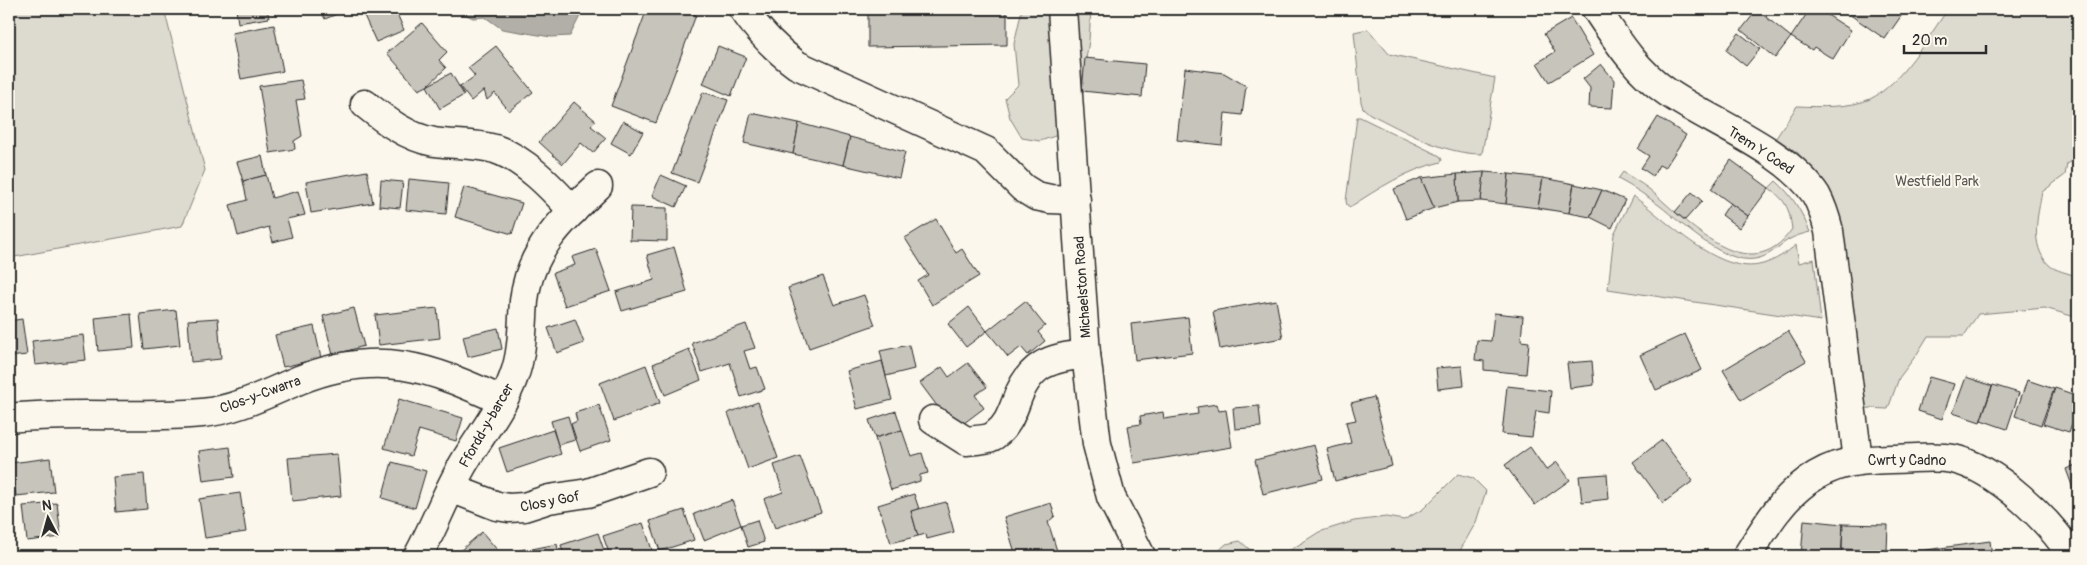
<svg xmlns="http://www.w3.org/2000/svg" width="2087" height="565" viewBox="0 0 2087 565" font-family="Pangolin,sans-serif">
<style>
.green{fill:#dddad0;stroke:#84827e}
.water{fill:#b1afa7;stroke:#7b7a75}
.building{fill:#c7c4bc;stroke:#2b2b2b}
.lines{fill:none;stroke-linecap:round;stroke-linejoin:round}
.street-casing{stroke:#2b2b2b;stroke-width:31}
.secondary-casing{stroke:#2b2b2b;stroke-width:31}
.street{stroke:#fbf7ec;stroke-width:28}
.secondary{stroke:#fbf7ec;stroke-width:28}
.labels{text-anchor:middle;stroke-width:4;stroke-linejoin:round;paint-order:stroke}
.street-label{font-size:14px;fill:#2b2b2b;stroke:#fbf7ec}
.park-label{font-size:14px;fill:#585754;stroke:#fbf7ec}
</style>
<rect width="100%" height="100%" fill="#fbf7ec"/>
<filter id="ink" filterUnits="userSpaceOnUse"><feTurbulence type="fractalNoise" baseFrequency=".02" numOctaves="2"/><feDisplacementMap in="SourceGraphic" scale="10" xChannelSelector="R" yChannelSelector="G"/><feConvolveMatrix kernelMatrix="1 2 1 2 8 2 1 2 1" color-interpolation-filters="sRGB"/></filter>
<g filter="url(#ink)">
<!-- green -->
<g class="green">
<path d="M9,9h155l41,161 -23,56 -173,32z"/>
<path d="M1022,9h69l-2,32 -12,71 -16,22 -21,7 -18,-3 -12,-20 -5,-20 13,-13 -4,-41z"/>
<path d="M1948,9h130v149l-11,6 -2,11 -23,17c-4,23 -13,53 7,73 6,6 21,8 29,12v41l-33,-10 -67,6 -14,22h-36l-11,18 -18,24 -11,31 -25,-1 -27,-198 -18,-35 -20,-22 -22,-15 21,-32c21,1 54,2 73,-7 30,-14 59,-63 78,-90z"/>
<path d="M1368,29l21,25 106,24 -13,76c-40,0 -77,-23 -112,-40l-7,-6 -2,-6 -7,-70z"/>
<path d="M1357,117h3l80,39 2,4 -1,2c-34,8 -62,26 -91,45l-3,-2 -1,-4z"/>
<path d="M1623,172c9,6 18,11 26,17 37,31 100,103 143,40 -3,-22 -6,-28 -23,-41l7,-7c16,14 26,31 34,51 -8,2 -15,4 -22,8 -11,7 -19,17 -33,19 -32,5 -72,-35 -95,-53 -13,-10 -27,-19 -42,-27z"/>
<path d="M1633,196c33,23 86,81 130,68 13,-4 23,-11 33,-19l3,18 15,-4 7,62 -213,-32 6,-55z"/>
<path d="M1458,474l15,4 13,13 -10,31 -19,34h-176l38,-24 35,-11 32,-4 18,3 19,-11z"/>
<path d="M1240,541l15,13 13,2h-55l13,-12z"/>
</g>
<!-- water -->
<path class="water" d="M461,9h120v5l-11,22 -19,1 -49,-8 -17,-12 -12,1 -11,-5z"/>
<!-- building -->
<g class="building">
<path d="M236,9h31l2,9 -31,5z"/>
<path d="M320,9h26v1l-21,9z"/>
<path d="M361,9h34l9,21 -28,12z"/>
<path d="M647,9h33l16,6 -40,108 -45,-17z"/>
<path d="M868,9h139v36l-139,2z"/>
<path d="M1810,9h8l33,21 -18,29 -19,-12 -2,3 -21,-13z"/>
<path d="M1852,9h54l-21,30 -36,-25z"/>
<path d="M1757,10l34,27 -16,21 -34,-28z"/>
<path d="M1571,18l22,37 -44,27 -12,-19 18,-11 -11,-18z"/>
<path d="M422,23l25,29 -8,8 7,8 -19,18 -8,4 -32,-37z"/>
<path d="M274,25l9,46 -42,8 -9,-46z"/>
<path d="M1739,33l21,16 -14,17 -20,-16z"/>
<path d="M496,46l37,46 -24,19 -14,-18 -8,7 -3,-10 -13,11 -11,-14 15,-11 -7,-8z"/>
<path d="M718,46l28,11 -15,39 -28,-12z"/>
<path d="M1085,58l60,6 -3,33 -60,-6z"/>
<path d="M1601,64l13,16 -2,28 -23,-1 1,-19 -7,-9z"/>
<path d="M1185,68l39,5 22,13 -4,29 -17,-2 -3,32 -45,-5z"/>
<path d="M451,73l13,22 -24,14 -13,-23z"/>
<path d="M301,80l4,19 -9,1 6,36 -8,5 1,8 -25,4 -11,-67z"/>
<path d="M703,92l25,8 -31,82 -25,-9z"/>
<path d="M574,102l22,19 -5,5 15,12 -13,15 -12,-10 -18,21 -24,-22z"/>
<path d="M751,113l48,10 -6,31 -49,-11z"/>
<path d="M1658,117l28,18 -21,33 -6,-3 -6,11 -12,-8 8,-12 -11,-7z"/>
<path d="M623,121l20,11 -12,22 -20,-11z"/>
<path d="M799,123l51,14 -7,28 -50,-11z"/>
<path d="M850,137l55,15 -6,26 -56,-13z"/>
<path d="M262,156l4,19 -23,6 -6,-19z"/>
<path d="M1731,160l38,28 -21,28 -37,-27z"/>
<path d="M367,171l6,32 -62,10 -5,-31z"/>
<path d="M1484,172l25,2 -3,30 -25,-3z"/>
<path d="M1484,172l-3,29 -23,1 -1,-28z"/>
<path d="M1457,174l1,28 -24,6 -13,-30z"/>
<path d="M1509,174l34,4 -5,30 -32,-4z"/>
<path d="M266,175l6,23 26,-7 7,24 -18,4 5,18 -19,5 -4,-15 -31,9 -8,-31 17,-5 -4,-19z"/>
<path d="M661,175l25,11 -10,21 -24,-11z"/>
<path d="M1421,178l13,30 -28,11 -12,-30z"/>
<path d="M1543,178l31,6 -5,29 -31,-5z"/>
<path d="M409,179l40,4 -3,31 -40,-4z"/>
<path d="M381,180l22,2 -3,26 -21,-2z"/>
<path d="M1574,184l28,6 -12,27 -21,-4z"/>
<path d="M464,187l58,16 -10,31 -57,-17z"/>
<path d="M1602,190l23,10 -13,28 -22,-11z"/>
<path d="M1692,192l10,9 -17,19 -10,-8z"/>
<path d="M1730,203l18,13 -9,12 -17,-13z"/>
<path d="M631,207l36,1v33l-37,-1z"/>
<path d="M936,219l20,34 6,-4 17,27 -47,29 -14,-24 10,-6 -23,-37z"/>
<path d="M674,247l13,45 -65,19 -6,-19 38,-12 -7,-25z"/>
<path d="M596,249l15,42 -46,15 -12,-33 22,-8 -3,-8z"/>
<path d="M823,276l11,29 30,-10 11,30 -66,23 -21,-60z"/>
<path d="M1276,300l7,38 -63,11 -7,-38z"/>
<path d="M1025,301l20,25 -7,6 7,9 -17,14 -7,-8 -13,10 -21,-26z"/>
<path d="M969,307l18,24 -21,16 -18,-23z"/>
<path d="M354,308l10,38 -31,9 -10,-39z"/>
<path d="M437,308l3,30 -61,7 -4,-30z"/>
<path d="M176,310l4,35 -36,4 -4,-35z"/>
<path d="M1494,313l29,3 -2,25 8,1 -3,32 -42,-4v-9l-9,-1 2,-20 14,1z"/>
<path d="M131,314l3,34 -36,3 -3,-33z"/>
<path d="M1188,317l4,36 -57,7 -4,-36z"/>
<path d="M218,318l3,41 -30,3 -3,-42z"/>
<path d="M22,319l5,36 -18,2v-36z"/>
<path d="M575,319l9,24 -27,10 -9,-25z"/>
<path d="M746,324l9,24 -11,3 6,18 7,-2 8,22 -24,8 -11,-34 -28,9 -10,-29z"/>
<path d="M314,326l7,32 -38,9 -8,-32z"/>
<path d="M498,328l4,21 -34,8 -5,-21z"/>
<path d="M1788,331l18,30 -65,39 -18,-30z"/>
<path d="M1685,334l17,36 -46,20 -16,-35z"/>
<path d="M83,335l3,25 -51,5 -3,-24z"/>
<path d="M909,345l5,24 -28,7 -6,-25z"/>
<path d="M689,349l12,31 -36,15 -12,-31z"/>
<path d="M882,361l10,39 -35,9 -10,-38z"/>
<path d="M1592,361l2,24 -24,3 -3,-25z"/>
<path d="M968,363l19,24 -12,8 9,13 -29,22 -35,-47 22,-16 7,10z"/>
<path d="M646,365l14,38 -46,18 -14,-38z"/>
<path d="M1462,366l2,20 -26,3 -2,-21z"/>
<path d="M1929,377l25,7 -12,35 -24,-8z"/>
<path d="M1966,377l26,9 -12,36 -27,-9z"/>
<path d="M2027,380l27,9 -13,36 -26,-9z"/>
<path d="M1993,385l26,8 -12,36 -26,-9z"/>
<path d="M1507,386l44,5 -2,22 -13,-2 -4,26 -30,-3z"/>
<path d="M2055,388l23,8v10l-9,26 -26,-8z"/>
<path d="M1374,397l18,69 -57,15 -8,-32 24,-6 -5,-21 10,-2 -5,-17z"/>
<path d="M399,399l64,19 -7,23 -37,-11 -8,26 -27,-8z"/>
<path d="M758,402l20,56 -30,11 -20,-56z"/>
<path d="M1217,404l2,7 7,-1 6,37 -98,16 -6,-37 13,-2 -1,-8 23,-4 1,7 34,-5 -1,-7z"/>
<path d="M599,405l12,35 -31,11 -9,-27 6,-3 -2,-8z"/>
<path d="M1259,406l2,21 -26,2 -2,-21z"/>
<path d="M896,411l6,19 -27,8 -6,-18z"/>
<path d="M568,416l7,24 -17,5 -7,-24z"/>
<path d="M553,430l8,24 -54,18 -8,-24z"/>
<path d="M902,430l9,26 11,-3 6,20 -8,2v6l-29,9 -16,-52z"/>
<path d="M1662,440l31,41 -30,22 -30,-41z"/>
<path d="M1314,445l9,34 -60,15 -8,-34z"/>
<path d="M230,447l4,30 -31,4 -4,-30z"/>
<path d="M1530,447l16,23 11,-8 13,18 -35,25 -30,-40z"/>
<path d="M337,454l4,42 -49,5 -4,-43z"/>
<path d="M800,456l21,56 -46,16 -11,-29 19,-7 -9,-27z"/>
<path d="M50,458l4,34 -38,4 -5,-33z"/>
<path d="M392,462l34,9 -11,37 -33,-10z"/>
<path d="M2078,464v38l-12,-33z"/>
<path d="M144,474l3,35 -31,3 -3,-35z"/>
<path d="M1607,474l2,25 -27,3 -3,-26z"/>
<path d="M240,493l6,39 -41,6 -6,-39z"/>
<path d="M914,494l5,15 -8,2 7,25 -27,7 -13,-38z"/>
<path d="M732,500l9,25 -37,15 -10,-26z"/>
<path d="M946,502l8,30 -27,7 -1,-5 -8,2 -7,-25z"/>
<path d="M57,503l4,34 -34,4 -4,-35z"/>
<path d="M1051,503l4,13 -7,6 10,32 -8,2h-34l-12,-39z"/>
<path d="M684,510l10,30 -34,11 -10,-30z"/>
<path d="M757,520l7,22 -16,5 -7,-22z"/>
<path d="M1804,520l39,4 -2,32h-40z"/>
<path d="M643,523l10,30 -9,3h-34l-7,-20z"/>
<path d="M1843,524l45,1 -1,26 -45,-2z"/>
<path d="M482,532l17,20 -6,4h-39z"/>
<path d="M598,533l8,23h-42l-3,-11z"/>
<path d="M1990,541l2,15h-87v-3z"/>
<path d="M557,544l2,12h-25l-2,-7z"/>
<path d="M525,549l2,7h-27v-1z"/>
</g>
<g class="lines">
<defs>
<g id="street">
<path d="M743,9c16,23 32,40 54,56l189,86 37,37 13,8 14,3 26,1"/>
<path d="M1596,9c20,30 40,62 71,83 45,31 119,58 149,103 6,11 10,24 13,36l29,229"/>
<path d="M365,104c21,17 42,33 69,38 20,3 41,1 61,7 30,10 57,39 78,62"/>
<path d="M9,418c64,-7 129,1 193,-5 34,-3 66,-20 97,-33 80,-32 130,-13 204,21"/>
<path d="M933,420l33,21c9,-1 24,-1 30,-7 11,-8 15,-19 20,-32 13,-38 33,-44 70,-48"/>
<path d="M451,488l46,18 12,2 15,-1 25,-8 39,-6 61,-21"/>
<path d="M418,556c17,-31 29,-65 47,-95 17,-28 38,-54 49,-85 9,-24 8,-50 10,-75 5,-50 39,-82 74,-115"/>
<path d="M1747,556c17,-27 33,-55 59,-74 29,-21 52,-22 86,-23 19,0 42,-4 61,0 43,9 96,61 119,97"/>
</g>
<path id="secondary" d="M1062,9l24,345 11,90 14,53 30,59"/>
</defs>
<!-- street casing -->
<use href="#street" class="street-casing"/>
<!-- secondary casing -->
<use href="#secondary" class="secondary-casing"/>
<!-- street -->
<use href="#street" class="street"/>
<!-- secondary -->
<use href="#secondary" class="secondary"/>
</g>
</g>
<g class="labels">
<!-- street labels -->
<g class="street-label">
<text transform="translate(1761 150) rotate(33)" y="5">Trem Y Coed</text>
<text transform="translate(1082 287) rotate(-94)" y="5">Michaelston Road</text>
<text transform="translate(260 394) rotate(-20)" y="5">Clos-y-Cwarra</text>
<text transform="translate(486 425) rotate(-60)" y="5">Ffordd-y-barcer</text>
<text x="1907" y="465">Cwrt y Cadno</text>
<text transform="translate(550 501) rotate(-11)" y="5">Clos y Gof</text>
</g>
<!-- park labels -->
<g class="park-label">
<text x="1937" y="186">Westfield Park</text>
</g>
</g>
<!-- margin -->
<rect width="2087" height="565" fill="none" stroke="#fbf7ec" stroke-width="30"/>
<rect x="15" y="15" width="2057" height="535" fill="none" stroke="#2b2b2b" stroke-width="2" filter="url(#ink)"/>
<!-- north arrow -->
<g transform="translate(48 518) rotate(354)" stroke="#fbf7ec" stroke-width="4" paint-order="stroke">
<path d="M0-4L9 19L0 12L-9 19Z" fill="#2b2b2b"/>
<text y="-8" font-size="14" font-weight="bold" text-anchor="middle" fill="#2b2b2b">N</text>
</g>
<!-- scale -->
<path d="M1904 45v8h82v-8" fill="none" stroke="#2b2b2b" stroke-width="2.5"/>
<text x="1912" y="45" font-size="15" fill="#2b2b2b" stroke="#fbf7ec" stroke-width="4" paint-order="stroke">20 m</text>
</svg>
